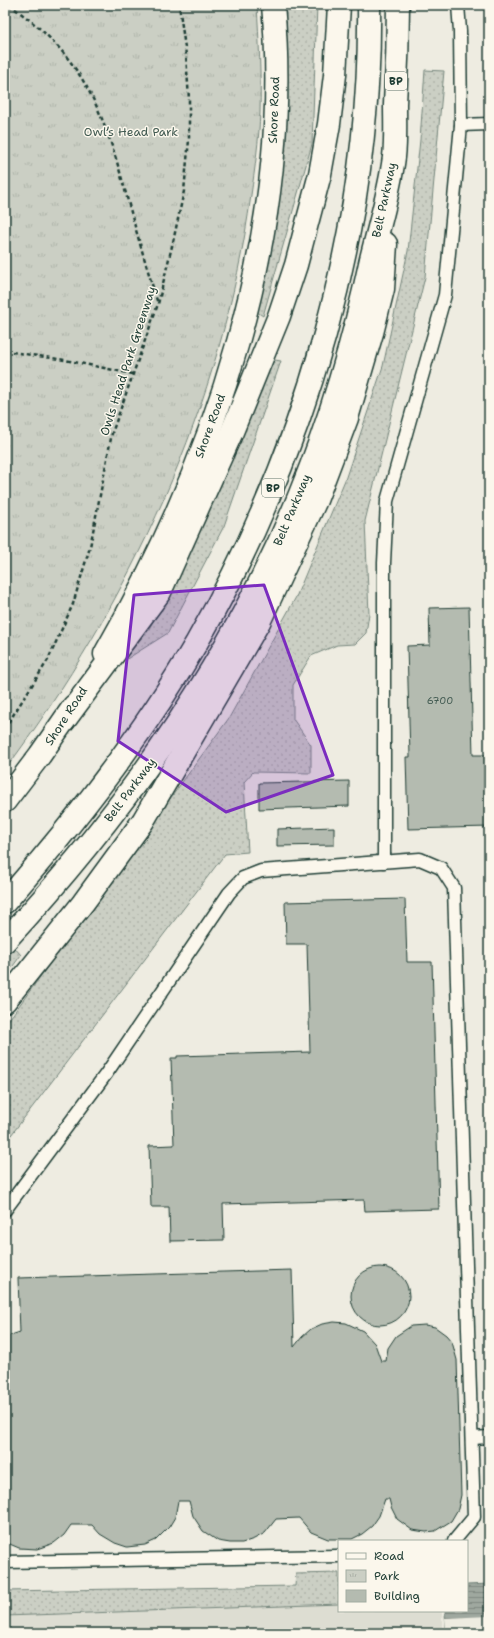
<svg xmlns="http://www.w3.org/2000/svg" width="494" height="1638" viewBox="0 0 494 1638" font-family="'Shantell Sans',sans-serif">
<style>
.built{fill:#ddddd2}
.grass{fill:url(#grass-dots);stroke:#75867c}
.park{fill:url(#park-tufts);stroke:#75867c}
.water{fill:url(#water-rules);stroke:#6c7d74}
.pier{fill:#eeece1}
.building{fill:#b4bbb0;stroke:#1f3d34}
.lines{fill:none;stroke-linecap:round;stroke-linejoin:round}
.lane-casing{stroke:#1f3d34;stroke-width:15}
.primary-casing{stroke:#1f3d34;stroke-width:25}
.highway-casing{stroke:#1f3d34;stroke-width:25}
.path{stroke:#1f3d34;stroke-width:2.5;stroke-dasharray:4 3;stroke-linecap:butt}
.lane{stroke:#fbf7ec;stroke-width:12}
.primary{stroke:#fbf7ec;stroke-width:22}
.highway{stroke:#fbf7ec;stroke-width:22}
.marked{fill:#7b2cbf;fill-opacity:0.2;stroke:#7b2cbf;stroke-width:3;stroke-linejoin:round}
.labels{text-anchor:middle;stroke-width:3;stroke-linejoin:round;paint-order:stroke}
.number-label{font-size:10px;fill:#445c53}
.shield{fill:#fbf7ec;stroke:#61756b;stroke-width:1}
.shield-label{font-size:11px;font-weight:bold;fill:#1f3d34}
.street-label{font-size:12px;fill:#1f3d34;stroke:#fbf7ec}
.park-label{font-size:12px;fill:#415a51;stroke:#fbf7ec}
</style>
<defs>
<pattern id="grass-dots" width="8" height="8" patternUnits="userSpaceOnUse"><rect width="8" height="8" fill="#cbcfc4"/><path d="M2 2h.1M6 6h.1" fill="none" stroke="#aeb3a9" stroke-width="1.8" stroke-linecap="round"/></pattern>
<pattern id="park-tufts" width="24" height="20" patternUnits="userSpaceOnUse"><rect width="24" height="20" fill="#cbcfc4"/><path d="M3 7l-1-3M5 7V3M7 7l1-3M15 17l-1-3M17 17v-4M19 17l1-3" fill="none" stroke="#aeb3a9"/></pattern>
<pattern id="water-rules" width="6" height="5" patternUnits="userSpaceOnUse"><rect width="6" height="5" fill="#9fa89f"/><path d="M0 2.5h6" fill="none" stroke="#818a82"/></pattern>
</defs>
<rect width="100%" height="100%" fill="#eeece1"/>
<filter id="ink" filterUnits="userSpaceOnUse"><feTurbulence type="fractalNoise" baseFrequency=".025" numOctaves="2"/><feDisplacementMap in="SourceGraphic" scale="8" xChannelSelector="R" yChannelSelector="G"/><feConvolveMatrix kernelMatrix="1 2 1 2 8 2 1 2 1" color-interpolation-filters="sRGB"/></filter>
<g filter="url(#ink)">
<!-- built -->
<path class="built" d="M339,1588v23h103v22h-437v-37z"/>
<!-- grass -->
<g class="grass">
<path d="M281,5h36l-5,139 -49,172 -6,-4 16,-96z"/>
<path d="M425,70l19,1 -19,206 -60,244 4,93 -3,19 -11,11 -18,1 -26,11 -18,29v34l18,26v28l-58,-1 -9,10 4,70 -23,2 -220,289v-118l224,-307 67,-121 49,-117 38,-114 25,-115 12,-111z"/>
<path d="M269,359l12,2 -57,165 -56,107 -46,29 27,-33 43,-85z"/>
<path d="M14,947l7,8 -16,22v-21z"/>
<path d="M339,1573v31l-334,12v-25l290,-5 1,-12z"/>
</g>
<!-- park -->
<path class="park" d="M5,5h252c2,35 4,72 3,107 -1,28 -5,56 -9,83 -28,208 -121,407 -246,575z"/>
<!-- water -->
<path class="water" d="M489,1584v49h-43l-1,-22h22v-26z"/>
<!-- pier -->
<path class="pier" d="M489,1616v17h-43l-1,-15z"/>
<!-- building -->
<g class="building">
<path d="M469,607l4,148h16v72l-81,2 -2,-72h4l-3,-111 23,-1 -1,-37z"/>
<path d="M349,781v25l-90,3v-26z"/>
<path d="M334,827v18l-57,1v-17z"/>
<path d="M405,899l2,63h25l7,247 -74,2 -1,-11 -141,4 1,36 -54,1 -1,-34h-18l-2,-61 25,-1 -3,-87h6v-2l133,-4 -3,-108h-21l-1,-42z"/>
<circle cx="380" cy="1296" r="29"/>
<path d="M292,1270l2,77 8,-10 9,-8 11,-5 12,-2 12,1 17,8 12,13 6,17h5l2,-13 8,-12 15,-10 14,-1 10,2 11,8 6,7 5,18 4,135 -3,14 -7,12 -16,10 -9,1 -14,-2 -15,-11 -6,-12 -2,-8h-4l-6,17 -7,10 -10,8 -10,5h-24l-17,-7 -12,-14 -23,1 -11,14 -11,6 -12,4h-12l-12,-2 -15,-10 -10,-15 -4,-15h-11l-3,16 -6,10 -13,13 -11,5 -18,2 -12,-4 -15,-9 -8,-9h-21l-7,10 -10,8 -17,6 -18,-1 -14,-6v-205l15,-5 -2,-54z"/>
</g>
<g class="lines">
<defs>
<g id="lane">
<path d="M461,125l28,-1"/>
<path d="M384,862v-299l3,-62 58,-206 16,-170 -1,-94 -2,-26"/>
<path d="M5,1210l101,-136 123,-181 14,-15 18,-7 159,-12 21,9 13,20 20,629 -20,24"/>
<path d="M472,1438l17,-1"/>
<path d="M5,1562l334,-6"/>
</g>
<g id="primary">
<path d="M105,654c110,-192 189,-425 168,-649"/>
<path d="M5,801l35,-46 34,-49"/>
</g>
<g id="highway">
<path d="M64,721l96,-129 71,-158 48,-118 17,-51 24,-91 9,-50 6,-49 4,-70"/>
<path d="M5,902c71,-81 138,-167 192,-260 109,-191 175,-417 172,-637"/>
<path d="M5,941c121,-131 227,-281 295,-447 31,-76 54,-155 71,-235 8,-33 19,-69 23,-102 2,-17 1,-35 1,-53 2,-33 3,-66 3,-99"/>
<path d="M5,1001l78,-98 60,-82 116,-199 57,-122 31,-82 25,-85 11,-44 3,-45"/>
</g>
</defs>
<!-- lane casing -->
<use href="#lane" class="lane-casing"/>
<!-- primary casing -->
<use href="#primary" class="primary-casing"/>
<!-- highway casing -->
<use href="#highway" class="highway-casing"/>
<!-- path -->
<g class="path">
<path d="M9,5c78,52 97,114 120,200 9,33 19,66 29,99"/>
<path d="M5,351l60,9 68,14"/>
<path d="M5,728l43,-68 25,-56 17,-57 22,-114 46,-129 15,-62 11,-51 5,-51v-41l-3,-44 -7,-50"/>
</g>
<!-- lane -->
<use href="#lane" class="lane"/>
<!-- primary -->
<use href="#primary" class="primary"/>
<!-- highway -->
<use href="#highway" class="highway"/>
</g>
</g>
<!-- marked area -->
<path class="marked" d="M264,585l69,190 -107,37 -108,-71 16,-146z"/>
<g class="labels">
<!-- number labels -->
<g class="number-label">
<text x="440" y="704">6700</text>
</g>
<!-- shield labels -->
<g class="shield">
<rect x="385" y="72" width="22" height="18" rx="3"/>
<rect x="262" y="479" width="22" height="18" rx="3"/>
</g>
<g class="shield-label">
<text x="396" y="85">BP</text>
<text x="273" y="492">BP</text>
</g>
<!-- street labels -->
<g class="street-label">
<text transform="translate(274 110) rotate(-88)" y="4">Shore Road</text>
<text transform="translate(384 200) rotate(-78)" y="4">Belt Parkway</text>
<text transform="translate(128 361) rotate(-72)" y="4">Owls Head Park Greenway</text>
<text transform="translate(210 426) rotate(-70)" y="4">Shore Road</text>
<text transform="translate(292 510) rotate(-67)" y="4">Belt Parkway</text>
<text transform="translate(66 716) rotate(-57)" y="4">Shore Road</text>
<text transform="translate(130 790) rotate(-53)" y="4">Belt Parkway</text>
</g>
<!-- park labels -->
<g class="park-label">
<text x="131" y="136">Owl’s Head Park</text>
</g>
</g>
<!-- margin -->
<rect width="494" height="1638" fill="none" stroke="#fbf7ec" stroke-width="20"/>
<rect x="10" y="10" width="474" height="1618" fill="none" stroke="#1f3d34" stroke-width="1.5" filter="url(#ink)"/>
<!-- legend -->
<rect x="338" y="1540" width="130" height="72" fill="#fbf7ec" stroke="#a3ada2"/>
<rect x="346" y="1553" width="20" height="6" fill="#fbf7ec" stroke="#a3ada2"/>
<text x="374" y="1560" font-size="12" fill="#1f3d34">Road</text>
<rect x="346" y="1570" width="20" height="12" fill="url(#park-tufts)" stroke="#a3ada2"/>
<text x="374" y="1580" font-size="12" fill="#1f3d34">Park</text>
<rect x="346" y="1590" width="20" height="12" fill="#b4bbb0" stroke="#a3ada2"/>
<text x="374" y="1600" font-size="12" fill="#1f3d34">Building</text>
</svg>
